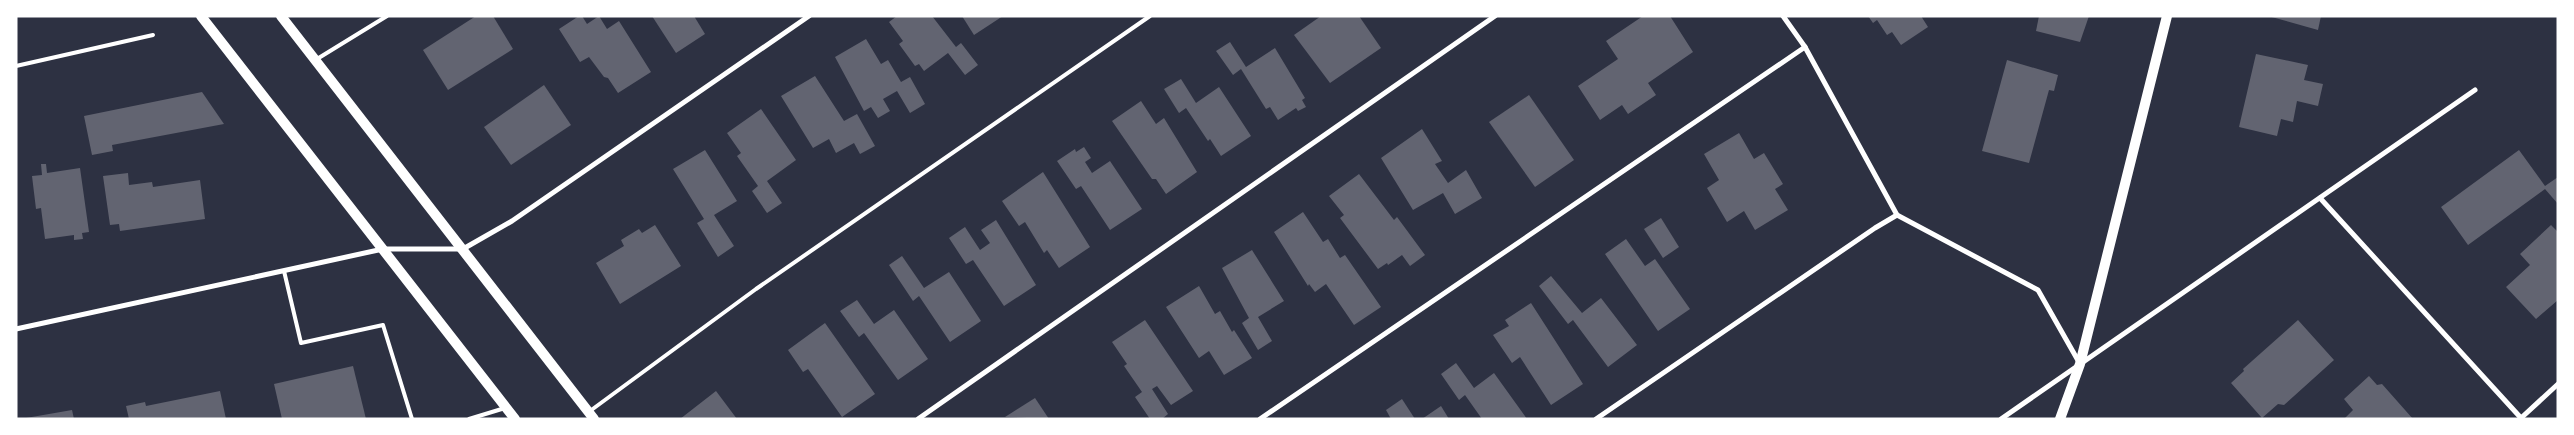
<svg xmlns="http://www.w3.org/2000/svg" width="2574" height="435" viewBox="0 0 2574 435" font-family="Lora,serif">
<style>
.building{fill:#626471}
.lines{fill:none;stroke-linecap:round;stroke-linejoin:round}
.service{stroke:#fff;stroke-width:4}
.minor{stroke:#fff;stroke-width:5}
.secondary{stroke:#fff;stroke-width:10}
</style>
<rect width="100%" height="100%" fill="#2d3142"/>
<!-- building -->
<g class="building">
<path d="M476,16h17l20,33 -65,41 -25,-40z"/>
<path d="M579,16h3l5,8 12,-8 8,13 12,-8 32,51 -33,21 -10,-15 -4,-1 -15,-20 -9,5 -21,-33z"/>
<path d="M652,16h42l11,18 -29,19z"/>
<path d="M897,16h35l24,31 5,-4 17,22 -13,10 -17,-22 -24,18 -5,-7 -4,2 -16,-22 4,-3 -14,-19z"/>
<path d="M962,16h41l-29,19z"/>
<path d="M1321,16h38l22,32 -51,35 -36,-48z"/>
<path d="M1643,16h27l23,36 -45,31 8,12 -28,19 -6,-9 -22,15 -22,-34 40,-27 -12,-18z"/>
<path d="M1868,16h53l7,11 -27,18 -9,-13 -5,3 -10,-15 -4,3z"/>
<path d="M2039,16h50l-9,26 -44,-11z"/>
<path d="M2268,16h53l-3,14z"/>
<path d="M866,39l15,25 7,-4 13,22 9,-5 15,27 -15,9 -13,-22 -14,8 7,12 -12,7 -7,-11 -7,4 -29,-54z"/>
<path d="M1230,42l16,25 29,-19 30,50 -3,2 4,7 -8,4 -2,-3 -18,12 -8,-13 -4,2 -25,-40 -8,6 -17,-24z"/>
<path d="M2256,54l52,11 -4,15 19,4 -5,22 -21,-5 -4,21 -12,-3 -4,17 -38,-9z"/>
<path d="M2007,60l51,15 -4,16 -5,-1 -20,73 -47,-12z"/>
<path d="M815,76l29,45 13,-7 18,32 -15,8 -6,-11 -18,10 -7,-14 -16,9 -32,-52z"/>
<path d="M1181,79l15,24 23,-16 32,49 -30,20 -11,-17 -2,2 -22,-33 -7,5 -15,-24z"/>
<path d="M544,85l27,40 -60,40 -27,-38z"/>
<path d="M202,92l22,32 -112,21 1,6 -21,4 -8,-39z"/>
<path d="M1529,95l45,65 -39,27 -46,-65z"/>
<path d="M1141,101l15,23 8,-6 33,54 -31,22 -10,-15h-4l-40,-58z"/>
<path d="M761,109l35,51 -29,21 15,22 -15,10 -15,-22 6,-5 -21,-30 4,-3 -14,-20z"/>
<path d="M1422,129l20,32 -7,3 13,19 18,-13 16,28 -27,16 -12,-21 -30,17 -32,-52z"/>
<path d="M1739,133l15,26 10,-6 19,31 -8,5 13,21 -33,20 -11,-19 -17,11 -20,-34 12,-8 -15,-26z"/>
<path d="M1084,147l7,11 -6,4 7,11 18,-12 32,48 -32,21 -29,-44 -5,3 -19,-28 18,-12 1,3z"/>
<path d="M705,150l32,51 -23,14 20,31 -16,11 -21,-34 7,-4 -31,-50z"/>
<path d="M2519,150l26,36 13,-9v27l-13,-15 -77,56 -27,-38z"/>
<path d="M41,164h5l1,9 33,-5 9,64 -7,1 1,6 -9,1v-5l-29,4 -4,-31 -5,1 -4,-33 10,-1z"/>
<path d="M1043,172l47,75 -31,21 -12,-18 -3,3 -19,-31 -6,4 -17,-25z"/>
<path d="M128,173l1,12 23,-3 1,5 47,-7 5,39 -85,12 -1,-7 -9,1 -7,-49z"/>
<path d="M1359,174l35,46 3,-3 28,38 -15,11 -8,-11 -14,10 -1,-2 -9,6 -38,-51 4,-3 -15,-19z"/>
<path d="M1303,212l20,30 5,-3 12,19 5,-3 36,52 -27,18 -28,-41 -11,8 -6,-8 -1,2 -34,-54z"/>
<path d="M1661,218l18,29 -16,11 -19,-29z"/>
<path d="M996,220l40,65 -32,21 -31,-46 -7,4 -17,-26 16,-11 15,23 10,-7 -9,-13z"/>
<path d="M655,225l26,41 -61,38 -24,-41 28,-17 -3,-6 18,-11 3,4z"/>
<path d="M2551,225l7,7v68l-22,19 -30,-32 24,-22 -10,-11z"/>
<path d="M1626,239l19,27 10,-7 35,50 -32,22 -53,-77z"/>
<path d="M1252,250l32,51 -26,16 14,24 -14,9 -16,-27 7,-5 -27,-50z"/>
<path d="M902,256l22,32 25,-16 32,49 -31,21 -31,-46 -6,5 -24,-36z"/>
<path d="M1551,276l31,37 19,-15 36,47 -29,22 -35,-47 -5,4 -29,-38z"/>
<path d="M1199,286l16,28 5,-3 12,21 2,-2 18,28 -28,17 -15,-24 -10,7 -33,-51z"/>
<path d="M857,300l17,24 20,-14 34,49 -30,21 -34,-47 -5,4 -19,-26z"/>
<path d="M1531,303l52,81 -32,21 -31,-48 -8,6 -19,-28 16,-9 -4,-6z"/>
<path d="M1145,320l48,71 -22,14 -14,-19 -5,3 16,25 -6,5h-12l-15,-22 7,-5 -18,-26 3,-2 -15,-22z"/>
<path d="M2298,320l36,40 -50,45 -6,-1 -16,14 -31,-35 13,-12 -1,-2z"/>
<path d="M825,323l50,71 -33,23 -34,-48 -5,3 -15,-22z"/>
<path d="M1456,363l18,25 20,-15 33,46h-45l-17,-24 -6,5 -18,-26z"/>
<path d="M353,366l13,53h-84l-8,-35z"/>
<path d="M2369,376l8,9 5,-1 31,35h-69l9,-9 -9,-11z"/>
<path d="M220,391l6,28h-97l-3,-13 19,-4 1,4z"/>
<path d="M716,391l21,28h-57z"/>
<path d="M1035,398l14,21 -44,-2z"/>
<path d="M1402,399l13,20h-24l-5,-9z"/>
<path d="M1441,406l8,13h-27z"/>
<path d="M72,410l2,9h-48v-1z"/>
</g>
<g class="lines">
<!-- service -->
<g class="service">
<path d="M317,59l70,-43"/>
<path d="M16,66l137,-31"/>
<path d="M284,271l17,72 82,-18 29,94"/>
<path d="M590,411l166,-122 394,-273"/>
<path d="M469,419l36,-11"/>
</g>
<!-- minor -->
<g class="minor">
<path d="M1783,16l22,31 92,168 141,75 42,74"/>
<path d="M2320,198l201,220"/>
<path d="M16,329l367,-80h80l49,-28 297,-205"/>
<path d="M918,419l577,-403"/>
<path d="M1260,419l545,-372"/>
<path d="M1596,419l279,-191 22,-13"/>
<path d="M2001,419l474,-329"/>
<path d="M2520,419l38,-35"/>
</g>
<!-- secondary -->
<g class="secondary">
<path d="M201,16l314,403"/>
<path d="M281,16l313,403"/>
<path d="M2060,419l20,-55 87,-348"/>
</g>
</g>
<!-- border -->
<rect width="2574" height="435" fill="none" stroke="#ffffff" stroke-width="35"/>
</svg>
